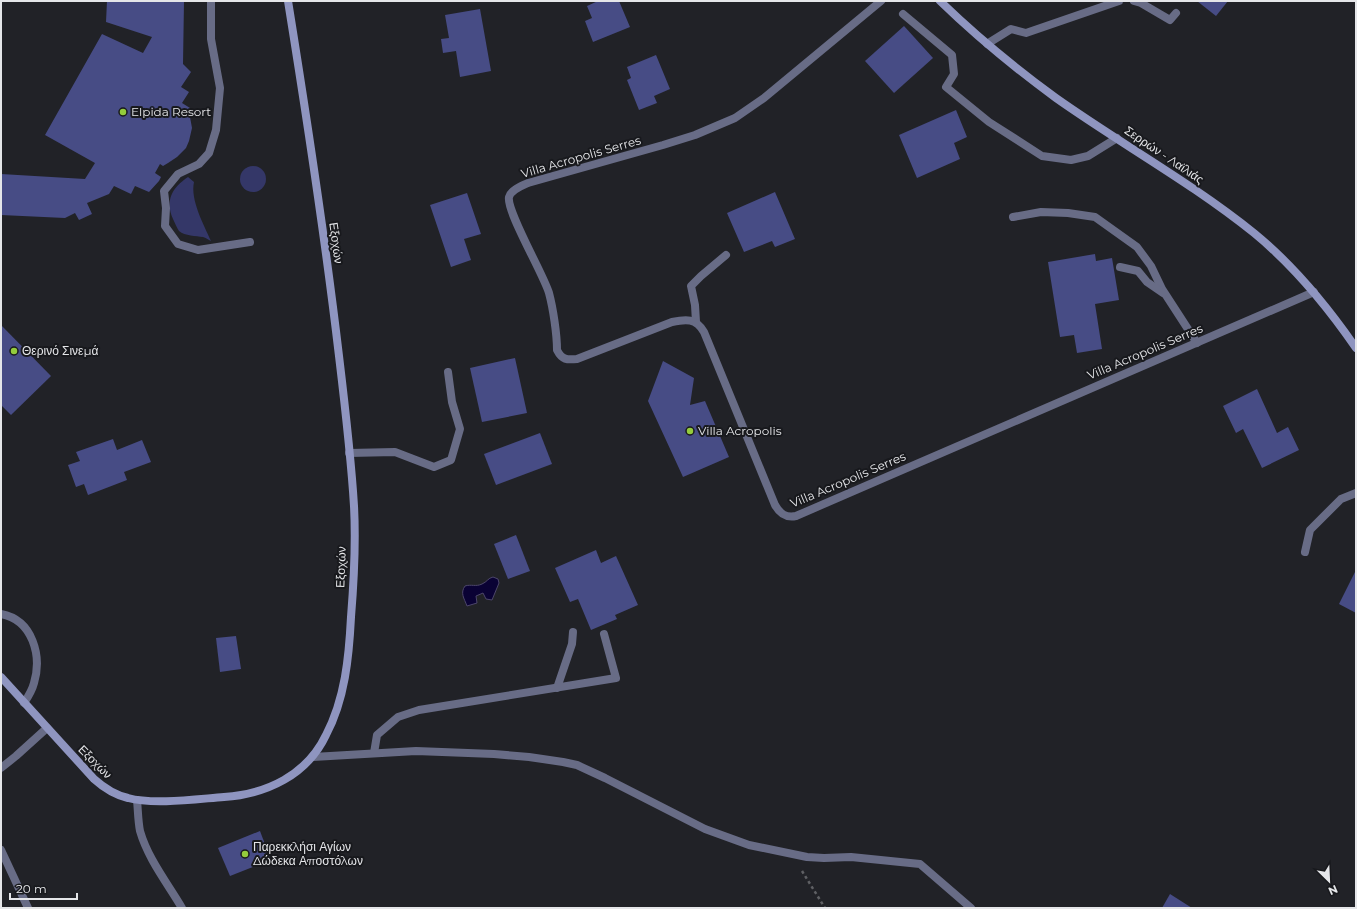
<svg xmlns="http://www.w3.org/2000/svg" width="1357" height="909" viewBox="0 0 1357 909" font-family="Montserrat,sans-serif">
<style>
.green{fill:#343768}
.water{fill:#0a0234;stroke:#4c466a}
.building{fill:#474c85}
.lines{fill:none;stroke-linecap:round;stroke-linejoin:round}
.path{stroke:#5f6064;stroke-width:2.5;stroke-dasharray:3 3;stroke-linecap:butt}
.lane{stroke:#686c86;stroke-width:8}
.street{stroke:#686c86;stroke-width:8}
.secondary{stroke:#8f95c0;stroke-width:8}
.poi-dot{fill:#94cc3c;stroke:#18191d;stroke-width:1.5}
.labels{text-anchor:middle;stroke-width:4;stroke-linejoin:round;paint-order:stroke}
.poi-label{font-size:12px;fill:#e5e6e9;stroke:#18191d;text-anchor:start}
.street-label{font-size:12px;fill:#e5e6e9;stroke:#18191d}
</style>
<rect width="100%" height="100%" fill="#212227"/>
<!-- green -->
<g class="green">
<circle cx="253" cy="179" r="13"/>
<path d="M188,177l6,5c-4,18 10,43 17,59 -3,-1 -4,-3 -8,-4 -7,-1 -18,-1 -24,-6 -2,-3 -4,-8 -6,-12 -8,-19 -1,-31 15,-42z"/>
</g>
<!-- water -->
<path class="water" d="M493,577l5,2 1,4 -7,17 -6,-1 -3,-6 -7,3 1,7 -10,3c-3,-8 -7,-13 -2,-20 6,-2 11,1 17,-2 5,-2 6,-6 11,-7z"/>
<!-- building -->
<g class="building">
<path d="M107,1h77l-1,63 8,8 -10,15 8,5 -7,11 8,5 -5,7 5,2 2,11 -3,13 -3,7 -9,9 -9,6 -5,3 -3,-2 -5,9 6,4 -2,4 -10,11 -14,-6 -4,8 -17,-8 -5,8 -22,9 5,11 -13,6 -4,-7 -10,5 -64,-3v-41l84,5 10,-16 -50,-28 57,-101 41,19 9,-16 -46,-15z"/>
<path d="M598,1h21l11,26 -37,15 -8,-21 7,-3 -5,-12z"/>
<path d="M1197,1h31l-12,15z"/>
<path d="M480,9l11,62 -31,6 -4,-26 -13,2 -2,-14 8,-1 -4,-23z"/>
<path d="M904,26l29,32 -39,35 -29,-32z"/>
<path d="M656,55l14,34 -16,7 3,7 -18,7 -12,-30 4,-2 -4,-11z"/>
<path d="M956,110l11,27 -13,6 6,16 -43,19 -18,-43z"/>
<path d="M775,192l20,47 -20,8 -3,-6 -28,11 -17,-39z"/>
<path d="M467,193l14,41 -17,5 7,21 -20,7 -21,-62z"/>
<path d="M1095,254l1,7 16,-3 7,42 -24,4 7,45 -25,4 -3,-18 -14,2 -12,-75z"/>
<path d="M1,325l50,51 -40,39 -10,-10z"/>
<path d="M515,358l12,55 -45,9 -12,-54z"/>
<path d="M663,361l31,17 -4,27 15,-4 24,56 -46,20 -35,-76z"/>
<path d="M1257,389l20,44 11,-6 11,23 -37,18 -19,-39 -7,4 -13,-27z"/>
<path d="M540,433l12,31 -56,21 -12,-31z"/>
<path d="M113,439l4,11 25,-10 9,22 -27,10 3,8 -39,15 -4,-11 -8,3 -8,-22 12,-4 -4,-9z"/>
<path d="M516,535l14,36 -22,8 -14,-35z"/>
<path d="M596,550l5,13 15,-7 22,49 -23,10 2,4 -26,11 -13,-31 -8,3 -15,-34z"/>
<path d="M1356,570v43l-17,-9z"/>
<path d="M236,636l5,33 -21,3 -4,-34z"/>
<path d="M260,831l11,29 -41,16 -12,-28z"/>
<path d="M1170,894l22,14h-30z"/>
</g>
<g class="lines">
<!-- path -->
<path class="path" d="M802,871l23,37"/>
<!-- lane -->
<g class="lane">
<path d="M211,1v38l9,49 -4,42 -7,23 -10,11 -21,10 -14,17 2,17 -1,18 13,18 20,6 52,-8"/>
<path d="M903,14l49,41 2,19 -8,13 43,35 53,34 29,4 17,-4 29,-18"/>
<path d="M1013,217l28,-5 27,1 27,4 42,30 14,19 11,23 35,54"/>
<path d="M1120,267l18,4 9,11 16,11"/>
<path d="M696,322l-1,-17 -4,-19 10,-10 25,-21"/>
<path d="M349,453l46,-1 39,15 17,-7 9,-31 -8,-27 -4,-30"/>
<path d="M1305,552l5,-22 31,-31 15,-6"/>
<path d="M557,688l15,-44 1,-12"/>
<path d="M374,753l3,-18 21,-18 21,-7 197,-32 -12,-44"/>
</g>
<!-- street -->
<g class="street">
<path d="M881,1l-117,97 -29,20 -40,17 -32,10 -135,38c-7,3 -17,7 -19,14 -3,14 34,76 40,96 4,15 8,41 8,57 5,10 10,10 20,9l95,-37c14,-3 24,-4 32,10l71,173c5,9 11,13 21,11l518,-224"/>
<path d="M1134,1l7,2 29,17 6,-7"/>
<path d="M987,44l24,-15 15,4 93,-32"/>
<path d="M1,614c32,6 41,42 33,69 -2,8 -6,14 -10,20"/>
<path d="M313,757l103,-6 78,3 35,3 34,5 14,3 28,13 100,51 44,16 58,12 17,1 27,-1 69,7 51,44"/>
<path d="M1,768l15,-12 31,-28"/>
<path d="M137,800c1,10 1,21 3,31 8,28 28,53 42,77"/>
<path d="M1,850l27,58"/>
</g>
<!-- secondary -->
<g class="secondary">
<path d="M940,1c36,35 75,67 116,97 65,46 136,85 198,135 39,32 73,73 102,115"/>
<path d="M1,677l93,102c10,9 21,16 34,19 26,7 69,1 96,-1 43,-3 83,-22 102,-62 19,-36 23,-78 25,-118 3,-37 5,-74 3,-111 -3,-50 -9,-100 -15,-150 -14,-119 -32,-237 -51,-355"/>
</g>
</g>
<!-- markers -->
<g class="poi-dot">
<circle cx="123" cy="112" r="4"/>
<circle cx="14" cy="351" r="4"/>
<circle cx="690" cy="431" r="4"/>
<circle cx="245" cy="854" r="4"/>
</g>
<g class="labels">
<!-- poi labels -->
<g class="poi-label">
<text x="131" y="116">Elpida Resort</text>
<text x="22" y="355">Θερινό Σινεμά</text>
<text x="698" y="435">Villa Acropolis</text>
<text x="253" y="851">Παρεκκλήσι Αγίων<tspan x="253" dy="14">Δώδεκα Αποστόλων</tspan></text>
</g>
<!-- street labels -->
<g class="street-label">
<text transform="translate(1164 155) rotate(34)" y="4">Σερρών - Λαϊλιάς</text>
<text transform="translate(581 157) rotate(-16)" y="4">Villa Acropolis Serres</text>
<text transform="translate(336 243) rotate(82)" y="4">Εξοχών</text>
<text transform="translate(1145 352) rotate(-23)" y="4">Villa Acropolis Serres</text>
<text transform="translate(848 480) rotate(-23)" y="4">Villa Acropolis Serres</text>
<text transform="translate(341 567) rotate(-88)" y="4">Εξοχών</text>
<text transform="translate(95 762) rotate(45)" y="4">Εξοχών</text>
</g>
</g>
<!-- border -->
<rect width="1357" height="909" fill="none" stroke="#e5e6e9" stroke-width="4"/>
<!-- north arrow -->
<g transform="translate(1329 881) rotate(156)" stroke="#18191d" stroke-width="3" paint-order="stroke">
<path d="M0-3L7 15L0 10L-7 15Z" fill="#e5e6e9"/>
<text y="-6" font-size="11" font-weight="bold" text-anchor="middle" fill="#e5e6e9">N</text>
</g>
<!-- scale -->
<path d="M10 893v6h67v-6" fill="none" stroke="#e5e6e9" stroke-width="2"/>
<text x="16" y="893" font-size="12" fill="#e5e6e9" stroke="#18191d" stroke-width="3" paint-order="stroke">20 m</text>
</svg>
